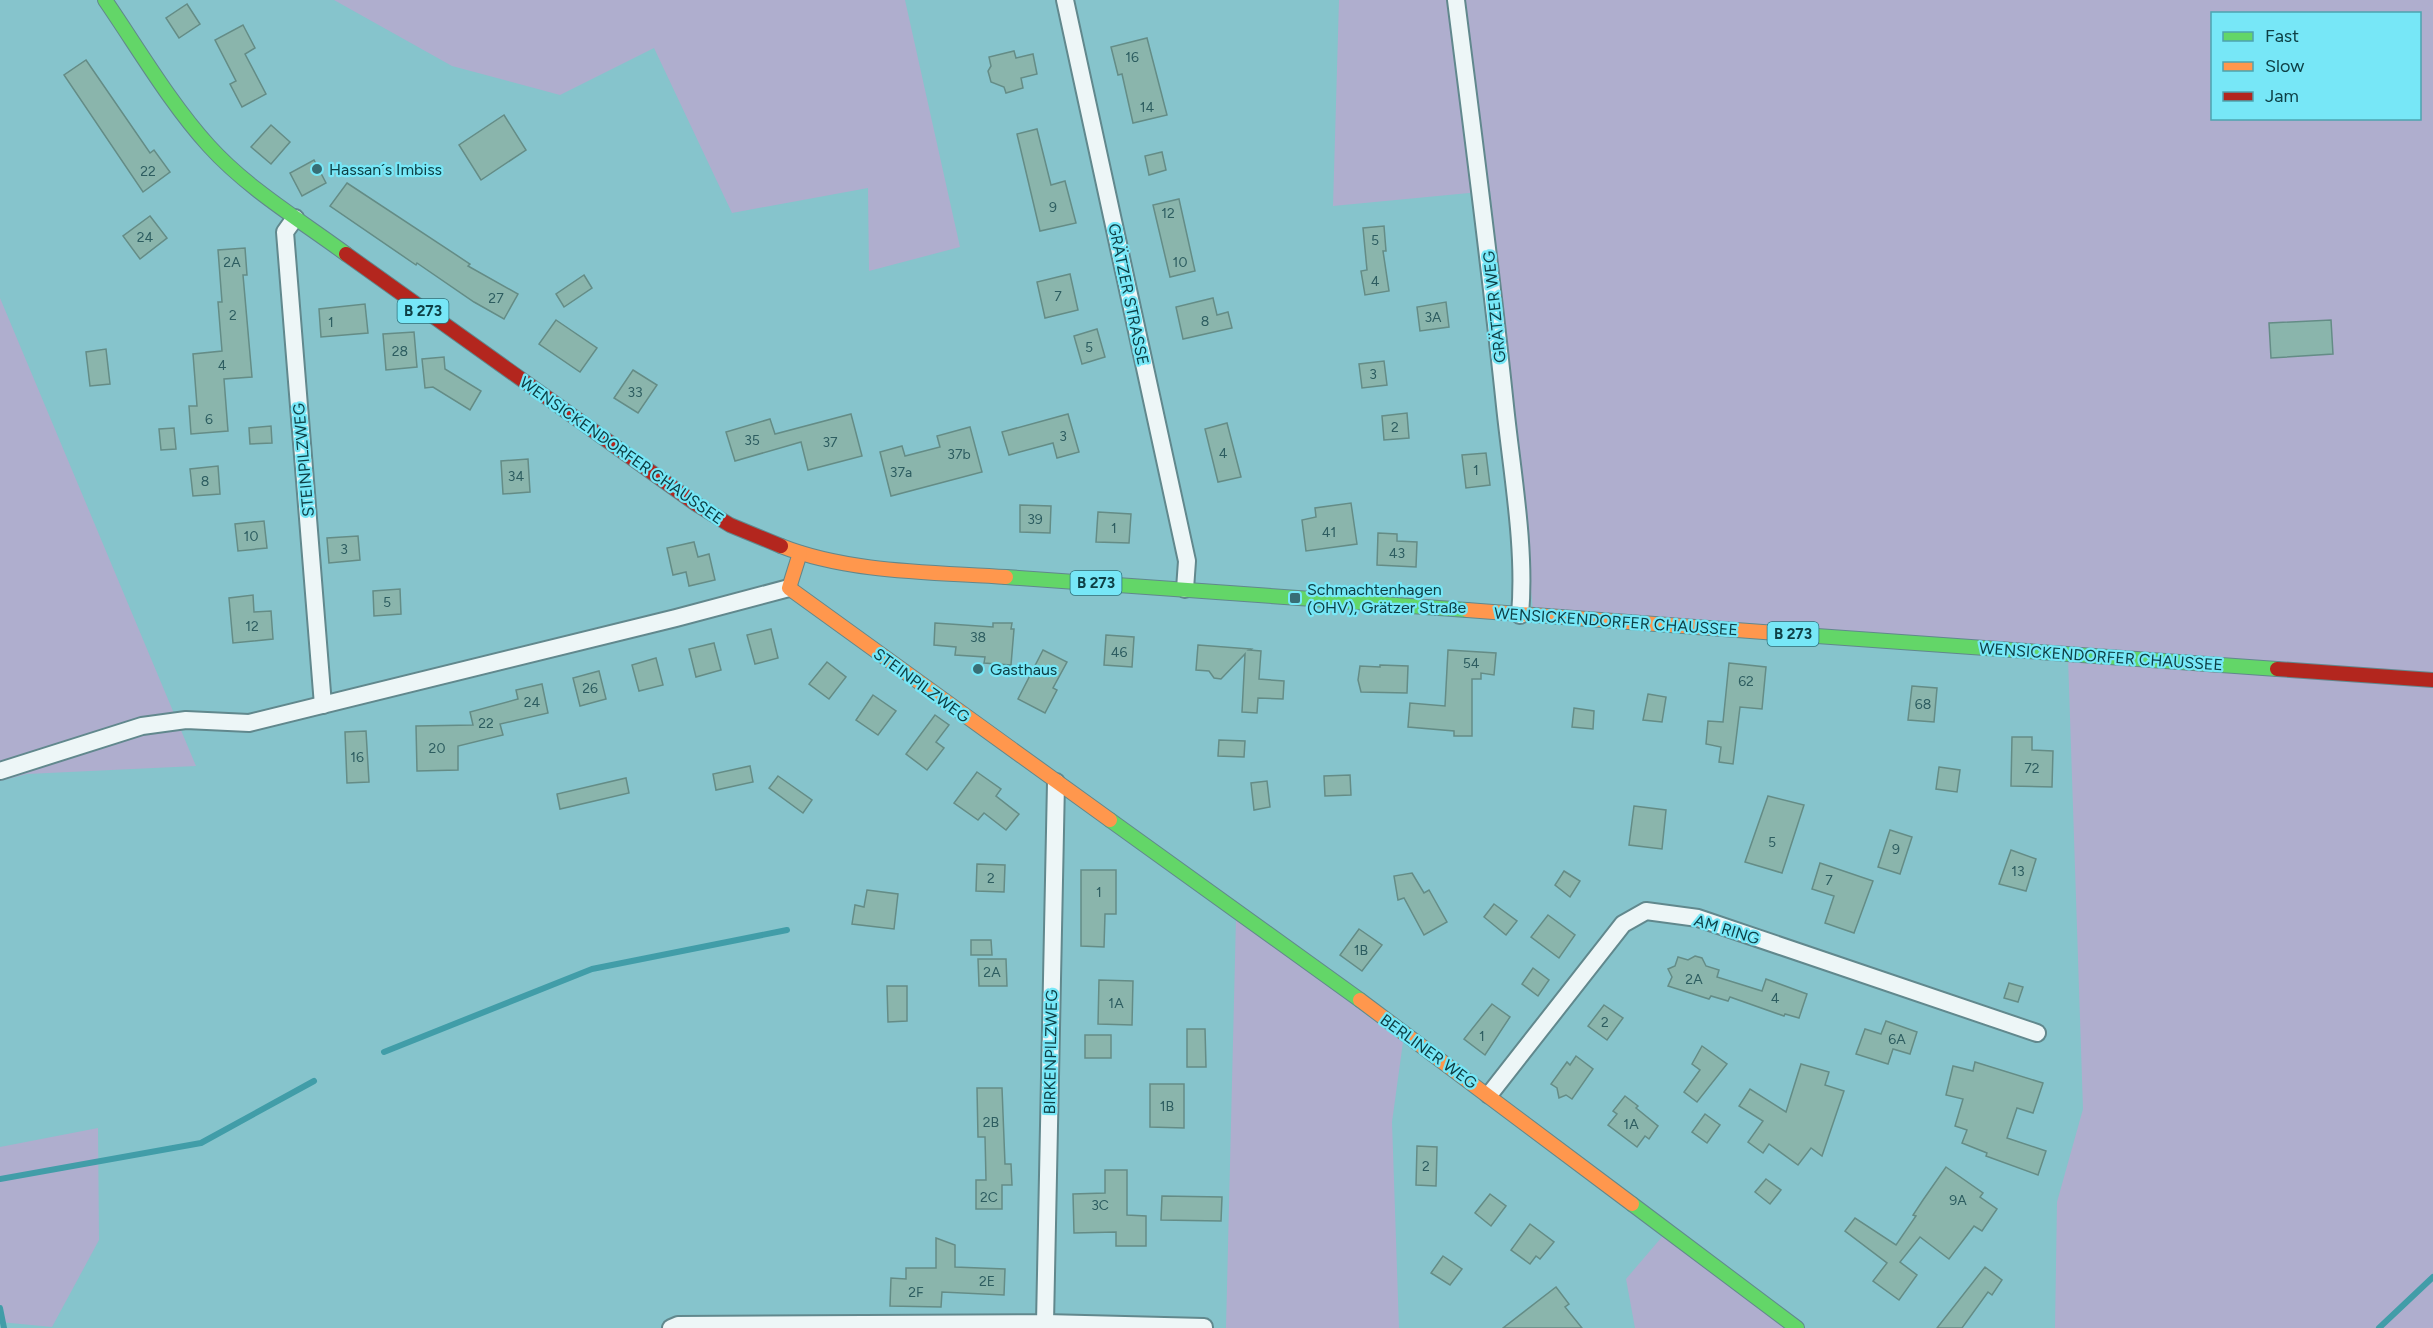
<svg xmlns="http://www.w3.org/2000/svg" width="2433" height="1328" viewBox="0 0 2433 1328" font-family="Figtree,sans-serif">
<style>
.green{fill:#afaece;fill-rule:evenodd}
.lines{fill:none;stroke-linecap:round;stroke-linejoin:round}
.stream{stroke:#419da8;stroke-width:6}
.building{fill:#8ab5ac;stroke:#648c86;stroke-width:1.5}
.street-casing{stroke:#61888d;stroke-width:20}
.fast-casing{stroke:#61888d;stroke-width:16}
.slow-casing{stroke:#61888d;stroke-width:16}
.jam-casing{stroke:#61888d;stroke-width:16}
.street{stroke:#edf6f7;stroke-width:16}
.fast{stroke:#63d668;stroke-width:14}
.slow{stroke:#ff974d;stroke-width:14}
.jam{stroke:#b3261e;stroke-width:14}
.poi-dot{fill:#386e75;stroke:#77e7f7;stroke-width:2}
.labels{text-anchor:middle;stroke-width:4.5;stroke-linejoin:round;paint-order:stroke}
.number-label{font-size:14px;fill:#2d5d60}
.shield{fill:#77e7f7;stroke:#2e727b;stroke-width:1.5}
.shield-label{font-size:15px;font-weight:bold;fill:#0e4046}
.poi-label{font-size:16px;fill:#0e4046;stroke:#77e7f7;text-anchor:start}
.street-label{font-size:16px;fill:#0e4046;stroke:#77e7f7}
</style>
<rect width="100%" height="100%" fill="#86c4cc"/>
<!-- green -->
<g class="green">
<path d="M334,0h571l55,247 -91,24 -1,-83 -136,25 -78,-165 -94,47 -108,-29z"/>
<path d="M1339,0h1094v1328h-378l2,-126 26,-93 -15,-452 -535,-47c-15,-139 -26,-279 -43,-419l-157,15zM2212,14h208v104h-208z"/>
<path d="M0,298l196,468 -169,8 -27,7z"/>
<path d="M1236,918l167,124 -11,80 7,206h-173z"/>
<path d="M98,1128l1,112 -47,87 -52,-5v-175z"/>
<path d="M1667,1231l128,97h-160l-9,-49z"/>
</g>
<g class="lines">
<!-- stream -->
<g class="stream">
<path d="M384,1052l208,-83 195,-39"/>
<path d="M0,1179l201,-36 113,-62"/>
<path d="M0,1308l4,20"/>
<path d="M2379,1328l54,-51"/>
</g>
</g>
<!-- building -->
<g class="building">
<path d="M187,4l13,20 -21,14 -13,-20z"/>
<path d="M243,25l12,23 -10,6 21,40 -24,13 -12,-23 6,-3 -21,-41z"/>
<path d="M1147,38l20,77 -34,8 -11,-49 -4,1 -7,-28z"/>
<path d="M1014,51l2,7 17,-4 4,20 -16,4 2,10 -17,5 -2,-6 -13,-5 -3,-11 3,-5 -2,-9z"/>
<path d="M86,60l64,93 4,-3 16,22 -27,20 -79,-117z"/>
<path d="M504,115l22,35 -45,30 -22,-35z"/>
<path d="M271,125l19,17 -19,22 -20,-17z"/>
<path d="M1037,129l14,56 14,-4 11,42 -36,8 -23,-97z"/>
<path d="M1162,152l4,18 -17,5 -4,-19z"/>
<path d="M314,160l12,23 -24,13 -12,-23z"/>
<path d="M347,183l123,81 -2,2 50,28 -14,25 -30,-17 -57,-39 -1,2 -86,-59z"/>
<path d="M1179,199l16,72 -25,6 -17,-72z"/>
<path d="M150,216l17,22 -27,21 -17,-23z"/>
<path d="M1384,226l2,25h-3l6,40 -24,4 -4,-24 6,-1 -4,-42z"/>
<path d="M245,248l2,27h-4l9,102 -28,2 4,52 -37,3 -2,-28h8l-4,-52 29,-3 -4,-49h4l-4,-52z"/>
<path d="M1070,274l8,36 -33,8 -8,-36z"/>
<path d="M584,275l8,13 -28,19 -8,-13z"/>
<path d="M1213,298l4,17 11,-3 4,16 -49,11 -7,-32z"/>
<path d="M1446,302l3,25 -29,4 -3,-24z"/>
<path d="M365,304l3,29 -47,4 -2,-28z"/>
<path d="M556,320l41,28 -17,24 -41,-28z"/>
<path d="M2331,320l2,34 -62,4 -2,-35z"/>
<path d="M1097,329l8,28 -23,7 -8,-28z"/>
<path d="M414,332l3,35 -31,3 -3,-36z"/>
<path d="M106,349l4,35 -20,2 -4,-34z"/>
<path d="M444,357l1,12 36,22 -11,19 -37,-23 -8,1 -3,-29z"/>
<path d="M1384,361l3,24 -25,3 -3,-24z"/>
<path d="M633,370l24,15 -19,28 -24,-15z"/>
<path d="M1407,413l2,25 -25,2 -2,-24z"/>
<path d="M851,414l11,42 -54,14 -7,-28 -66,19 -9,-29 44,-13 5,15z"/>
<path d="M1068,414l11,38 -22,6 -4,-15 -44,12 -7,-23z"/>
<path d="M1227,423l14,54 -23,5 -13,-53z"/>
<path d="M271,426l1,17 -22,1 -1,-16z"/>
<path d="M970,427l12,45 -91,24 -11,-44 22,-6 3,10 35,-9 -3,-11z"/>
<path d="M174,428l2,21 -15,1 -2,-21z"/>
<path d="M1486,453l4,32 -24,3 -4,-33z"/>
<path d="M528,459l2,33 -27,2 -2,-33z"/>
<path d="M218,466l2,28 -27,2 -3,-27z"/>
<path d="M1351,503l6,41 -51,7 -4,-31 14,-3 -1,-9z"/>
<path d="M1020,505l31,1 -1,27 -30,-1z"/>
<path d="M1098,512l33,2 -2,29 -33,-1z"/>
<path d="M264,521l3,27 -29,3 -3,-27z"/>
<path d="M1378,533l19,1v7l20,1 -1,25 -39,-2z"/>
<path d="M358,536l2,24 -31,3 -2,-25z"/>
<path d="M694,542l4,15 11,-3 6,26 -26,6 -3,-14 -13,3 -6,-27z"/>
<path d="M400,589l1,25 -27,2 -1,-25z"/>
<path d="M253,595l1,17 17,-1 2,28 -40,4 -4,-45z"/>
<path d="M935,623l58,4v-4h19l-1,6h3l-3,36 -27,-2 1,-6 -30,-2 1,-8 -22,-2z"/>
<path d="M771,629l7,29 -23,6 -8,-29z"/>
<path d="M1106,635l28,2 -2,30 -28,-2z"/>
<path d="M714,643l7,27 -25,7 -7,-28z"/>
<path d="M1198,645l53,4 -2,1 12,1 -2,28 25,2 -1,18 -25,-1 -1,15 -15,-1 3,-58 -24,25 -7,-1 -5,-7 -13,-1z"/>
<path d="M1043,650l24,12 -14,26 4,2 -12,23 -27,-14z"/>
<path d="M1448,650l48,3 -2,22 -13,-2v6h-9v57h-18v-5l-46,-4 2,-24 35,3z"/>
<path d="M656,658l7,27 -24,6 -7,-26z"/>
<path d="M827,662l19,15 -17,22 -20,-15z"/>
<path d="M1729,663l37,4 -4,42 -22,-2 -7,57 -14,-2 2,-15 -15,-3 2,-23 15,1z"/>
<path d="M1380,665l28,1 -1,27 -46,-1 -3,-12 2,-14 20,1z"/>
<path d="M599,671l7,28 -26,7 -7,-28z"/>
<path d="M542,684l6,29 -48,11 3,11 -45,11v24l-41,1 -1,-45 57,-1 -3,-13 48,-13 -2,-9z"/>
<path d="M1912,686l25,2 -3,34 -26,-2z"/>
<path d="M1648,694l18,3 -4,25 -19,-2z"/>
<path d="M873,695l23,16 -18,24 -22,-15z"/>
<path d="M1574,708l20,3 -1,18 -21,-2z"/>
<path d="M935,715l14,10 -13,17 8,6 -17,22 -21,-16z"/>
<path d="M366,731l3,51 -22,1 -2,-51z"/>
<path d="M2012,737h20v13l21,1 -1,36 -41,-1z"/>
<path d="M1219,740l26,1 -1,16 -26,-1z"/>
<path d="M750,766l3,16 -37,8 -3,-16z"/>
<path d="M1939,767l21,3 -3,22 -21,-3z"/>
<path d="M977,772l24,17 -5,7 23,18 -13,16 -22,-17 -6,7 -24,-17z"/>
<path d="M1350,775l1,20 -26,1 -1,-20z"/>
<path d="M778,776l34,24 -9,13 -34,-25z"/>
<path d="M626,778l3,15 -69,16 -3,-15z"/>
<path d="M1267,781l3,26 -16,3 -3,-27z"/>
<path d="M1768,796l36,9 -22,68 -37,-11z"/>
<path d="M1634,806l32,4 -4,39 -33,-4z"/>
<path d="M1890,830l22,7 -12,37 -22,-7z"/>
<path d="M2011,850l25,9 -10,32 -27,-7z"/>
<path d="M1820,863l53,18 -19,52 -29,-10 9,-27 -22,-7z"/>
<path d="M977,864l28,1 -1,27 -28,-1z"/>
<path d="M1081,870h35v44h-11l-1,33 -23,-1z"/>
<path d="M1564,871l16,10 -10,16 -15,-12z"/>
<path d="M1412,873l12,20 5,-3 18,32 -23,13 -20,-37 -6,2 -4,-24z"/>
<path d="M867,890l31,4 -4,35 -42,-5 3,-19 9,2z"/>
<path d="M1494,904l23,17 -11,14 -22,-18z"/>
<path d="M1548,915l27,20 -16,23 -28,-21z"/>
<path d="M1359,929l23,16 -20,26 -22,-16z"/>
<path d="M971,940h20l1,15h-21z"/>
<path d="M1695,956l7,2 4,8 13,4 -2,7 45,14 4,-12 41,15 -8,24 -14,-4 -1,2 -54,-19 -2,4 -17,-5 -2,3 -41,-13 4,-9 -4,-8 7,-3 3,-9 10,3z"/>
<path d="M978,959h28l1,27h-28z"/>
<path d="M1533,968l16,12 -11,16 -16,-12z"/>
<path d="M1099,980l34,1 -1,44 -34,-1z"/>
<path d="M2009,983l14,4 -5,15 -14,-4z"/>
<path d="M887,986h20v35l-19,1z"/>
<path d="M1492,1004l18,13 -25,38 -21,-16z"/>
<path d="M1604,1005l19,13 -16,22 -19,-14z"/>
<path d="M1886,1021l31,11 -7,22 -17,-5 -5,15 -32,-10 9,-25 16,5z"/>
<path d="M1187,1029h18l1,38h-19z"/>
<rect x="1085" y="1035" width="26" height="23"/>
<path d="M1702,1046l25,18 -30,38 -13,-10 16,-22 -8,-6z"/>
<path d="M1576,1056l17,13 -21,30 -6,-4 -7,3 -2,-10 -6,-4 16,-22 3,3z"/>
<path d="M1975,1062l68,21 -10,30 -16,-5 -10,30 39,13 -8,24 -52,-19 1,-3 -25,-10 5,-13 -12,-4 8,-27 -17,-4 7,-29 20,5z"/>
<path d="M1801,1064l28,8 -4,13 19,6 -22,65 -11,-8 -13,17 -29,-21 -6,9 -15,-11 15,-21 -24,-15 11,-17 36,23z"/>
<path d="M1150,1084h34v44l-34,-1z"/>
<path d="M977,1088h25l3,76h6l1,21h-10v24h-26v-29h10l-1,-43h-7z"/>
<path d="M1625,1096l13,10 -2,2 22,18 -9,13 -4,-3 -8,11 -29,-22 9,-11 -4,-3z"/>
<path d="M1705,1114l15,11 -13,18 -15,-11z"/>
<path d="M1417,1146l20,1 -1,39 -20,-1z"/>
<path d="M1946,1167l37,26 -3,4 17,12 -15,22 -8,-5 -25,33 -29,-22 -20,25 17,13 -18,25 -26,-19 14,-18 -42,-32 10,-13 41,27 20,-29 -3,-1 10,-15z"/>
<path d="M1105,1170h22v45l19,1v30h-30v-14l-42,1 -1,-39 32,-1z"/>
<path d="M1766,1179l15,11 -11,14 -15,-12z"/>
<path d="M1490,1194l16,12 -15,20 -16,-13z"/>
<path d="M1162,1196l60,1 -1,24 -60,-1z"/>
<path d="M1530,1224l24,18 -14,17 -4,-3 -6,8 -19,-14z"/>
<path d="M936,1238l19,7v22l50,2 -1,26 -62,-3 -1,15 -51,-1 1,-28 15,1v-11h30z"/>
<path d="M1443,1256l19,13 -12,16 -19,-12z"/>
<path d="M1985,1267l17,13 -10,15 -4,-3 -26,36h-25z"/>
<path d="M1556,1287l13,17 -4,3 17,21h-79z"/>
</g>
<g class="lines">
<defs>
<g id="street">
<path d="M1065,0l122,561 -2,28"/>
<path d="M1456,0c17,135 35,271 49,406 7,67 21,143 15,209"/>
<path d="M295,218l-10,14 38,473"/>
<path d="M0,771l142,-45 44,-6 63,3 427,-105 113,-30"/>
<path d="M1489,1095l134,-171 23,-13 52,7 339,115"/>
<path d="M1045,1323l159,4"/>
<path d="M671,1328l7,-3 367,-2 11,-541"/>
</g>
<g id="fast">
<path d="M105,0c33,48 65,103 104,146 39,43 91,74 137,108"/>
<path d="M1006,577l461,33"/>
<path d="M1789,634l488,35"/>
<path d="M1110,820l250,180"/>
<path d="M1632,1204l165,124"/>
</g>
<g id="slow">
<path d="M781,546c68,27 152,26 225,31"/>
<path d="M800,553l-11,35 321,232"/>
<path d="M1467,610l322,24"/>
<path d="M1360,1000l272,204"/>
</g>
<g id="jam">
<path d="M346,254l350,250 34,21 51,21"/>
<path d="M2277,669l156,11"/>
</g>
</defs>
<!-- street casing -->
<use href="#street" class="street-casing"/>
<!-- fast casing -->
<use href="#fast" class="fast-casing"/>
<!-- slow casing -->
<use href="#slow" class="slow-casing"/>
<!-- jam casing -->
<use href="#jam" class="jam-casing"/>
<!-- street -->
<use href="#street" class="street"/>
<!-- fast -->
<use href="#fast" class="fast"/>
<!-- slow -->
<use href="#slow" class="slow"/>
<!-- jam -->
<use href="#jam" class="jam"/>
</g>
<!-- markers -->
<g class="poi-dot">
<circle cx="317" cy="169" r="6"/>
<rect x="1289" y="592" width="12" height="12" rx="3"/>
<circle cx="978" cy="669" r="6"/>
</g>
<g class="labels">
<!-- number labels -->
<g class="number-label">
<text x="1132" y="62">16</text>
<text x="1147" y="112">14</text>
<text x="148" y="176">22</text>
<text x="1053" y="212">9</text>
<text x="1168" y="218">12</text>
<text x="145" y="242">24</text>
<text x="1375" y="245">5</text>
<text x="232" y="267">2A</text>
<text x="1180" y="267">10</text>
<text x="1375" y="286">4</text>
<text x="1058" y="301">7</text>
<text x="496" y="303">27</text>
<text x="233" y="320">2</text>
<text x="1433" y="322">3A</text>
<text x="1205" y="326">8</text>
<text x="331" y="327">1</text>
<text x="1089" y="352">5</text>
<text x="400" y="356">28</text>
<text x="222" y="370">4</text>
<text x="1373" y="379">3</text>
<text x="635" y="397">33</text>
<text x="209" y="424">6</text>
<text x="1395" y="432">2</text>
<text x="1063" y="441">3</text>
<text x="752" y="445">35</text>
<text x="830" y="447">37</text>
<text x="1223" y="458">4</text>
<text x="959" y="459">37b</text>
<text x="1476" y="475">1</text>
<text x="901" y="477">37a</text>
<text x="516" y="481">34</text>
<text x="205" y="486">8</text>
<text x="1035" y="524">39</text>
<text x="1114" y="533">1</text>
<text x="1329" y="537">41</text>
<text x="251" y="541">10</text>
<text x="344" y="554">3</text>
<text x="1397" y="558">43</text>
<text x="387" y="607">5</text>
<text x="252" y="631">12</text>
<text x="978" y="642">38</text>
<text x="1119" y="657">46</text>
<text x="1471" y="668">54</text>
<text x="1746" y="686">62</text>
<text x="590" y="693">26</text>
<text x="532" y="707">24</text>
<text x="1923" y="709">68</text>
<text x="486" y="728">22</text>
<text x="437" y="753">20</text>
<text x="357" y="762">16</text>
<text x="2032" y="773">72</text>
<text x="1772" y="847">5</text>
<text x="1896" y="854">9</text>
<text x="2018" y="876">13</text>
<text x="991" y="883">2</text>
<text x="1829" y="885">7</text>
<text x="1099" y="897">1</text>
<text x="1361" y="955">1B</text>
<text x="992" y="977">2A</text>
<text x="1694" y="984">2A</text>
<text x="1775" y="1003">4</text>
<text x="1116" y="1008">1A</text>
<text x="1605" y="1027">2</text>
<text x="1482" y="1041">1</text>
<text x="1897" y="1044">6A</text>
<text x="1167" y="1111">1B</text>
<text x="991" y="1127">2B</text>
<text x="1631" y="1129">1A</text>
<text x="1426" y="1171">2</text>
<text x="989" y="1202">2C</text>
<text x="1958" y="1205">9A</text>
<text x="1100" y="1210">3C</text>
<text x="987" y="1286">2E</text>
<text x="916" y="1297">2F</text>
</g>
<!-- shield labels -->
<g class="shield">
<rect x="397.5" y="299" width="51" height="24" rx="4.5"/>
<rect x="1070.5" y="571" width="51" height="24" rx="4.5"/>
<rect x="1767.5" y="622" width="51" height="24" rx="4.5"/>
</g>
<g class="shield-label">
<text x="423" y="316">B 273</text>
<text x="1096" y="588">B 273</text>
<text x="1793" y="639">B 273</text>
</g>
<!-- poi labels -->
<g class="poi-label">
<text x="329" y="175">Hassan´s Imbiss</text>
<text x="1307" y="595">Schmachtenhagen<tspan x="1307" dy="18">(OHV), Grätzer Straße</tspan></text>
<text x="990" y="675">Gasthaus</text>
</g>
<!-- street labels -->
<g class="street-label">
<text transform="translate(1129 294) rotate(78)" y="6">GRÄTZER STRASSE</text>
<text transform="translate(1494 307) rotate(-96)" y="6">GRÄTZER WEG</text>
<text transform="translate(622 450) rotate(35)" y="6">WENSICKENDORFER CHAUSSEE</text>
<text transform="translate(303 460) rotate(-95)" y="6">STEINPILZWEG</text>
<text transform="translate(1616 621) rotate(4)" y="6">WENSICKENDORFER CHAUSSEE</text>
<text transform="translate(2101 656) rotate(4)" y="6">WENSICKENDORFER CHAUSSEE</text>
<text transform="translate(922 685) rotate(36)" y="6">STEINPILZWEG</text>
<text transform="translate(1727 929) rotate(17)" y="6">AM RING</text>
<text transform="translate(1429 1051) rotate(36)" y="6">BERLINER WEG</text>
<text transform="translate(1050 1052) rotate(-89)" y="6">BIRKENPILZWEG</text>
</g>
</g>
<!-- legend -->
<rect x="2211" y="12" width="210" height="108" fill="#77e7f7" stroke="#4da4b0" stroke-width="1.5"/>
<rect x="2223" y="32" width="30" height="9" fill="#63d668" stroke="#4da4b0" stroke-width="1.5"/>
<text x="2265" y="42" font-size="18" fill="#0e4046">Fast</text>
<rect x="2223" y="62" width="30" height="9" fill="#ff974d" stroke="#4da4b0" stroke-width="1.5"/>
<text x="2265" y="72" font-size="18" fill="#0e4046">Slow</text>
<rect x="2223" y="92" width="30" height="9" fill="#b3261e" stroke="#4da4b0" stroke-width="1.5"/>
<text x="2265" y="102" font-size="18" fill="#0e4046">Jam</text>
</svg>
